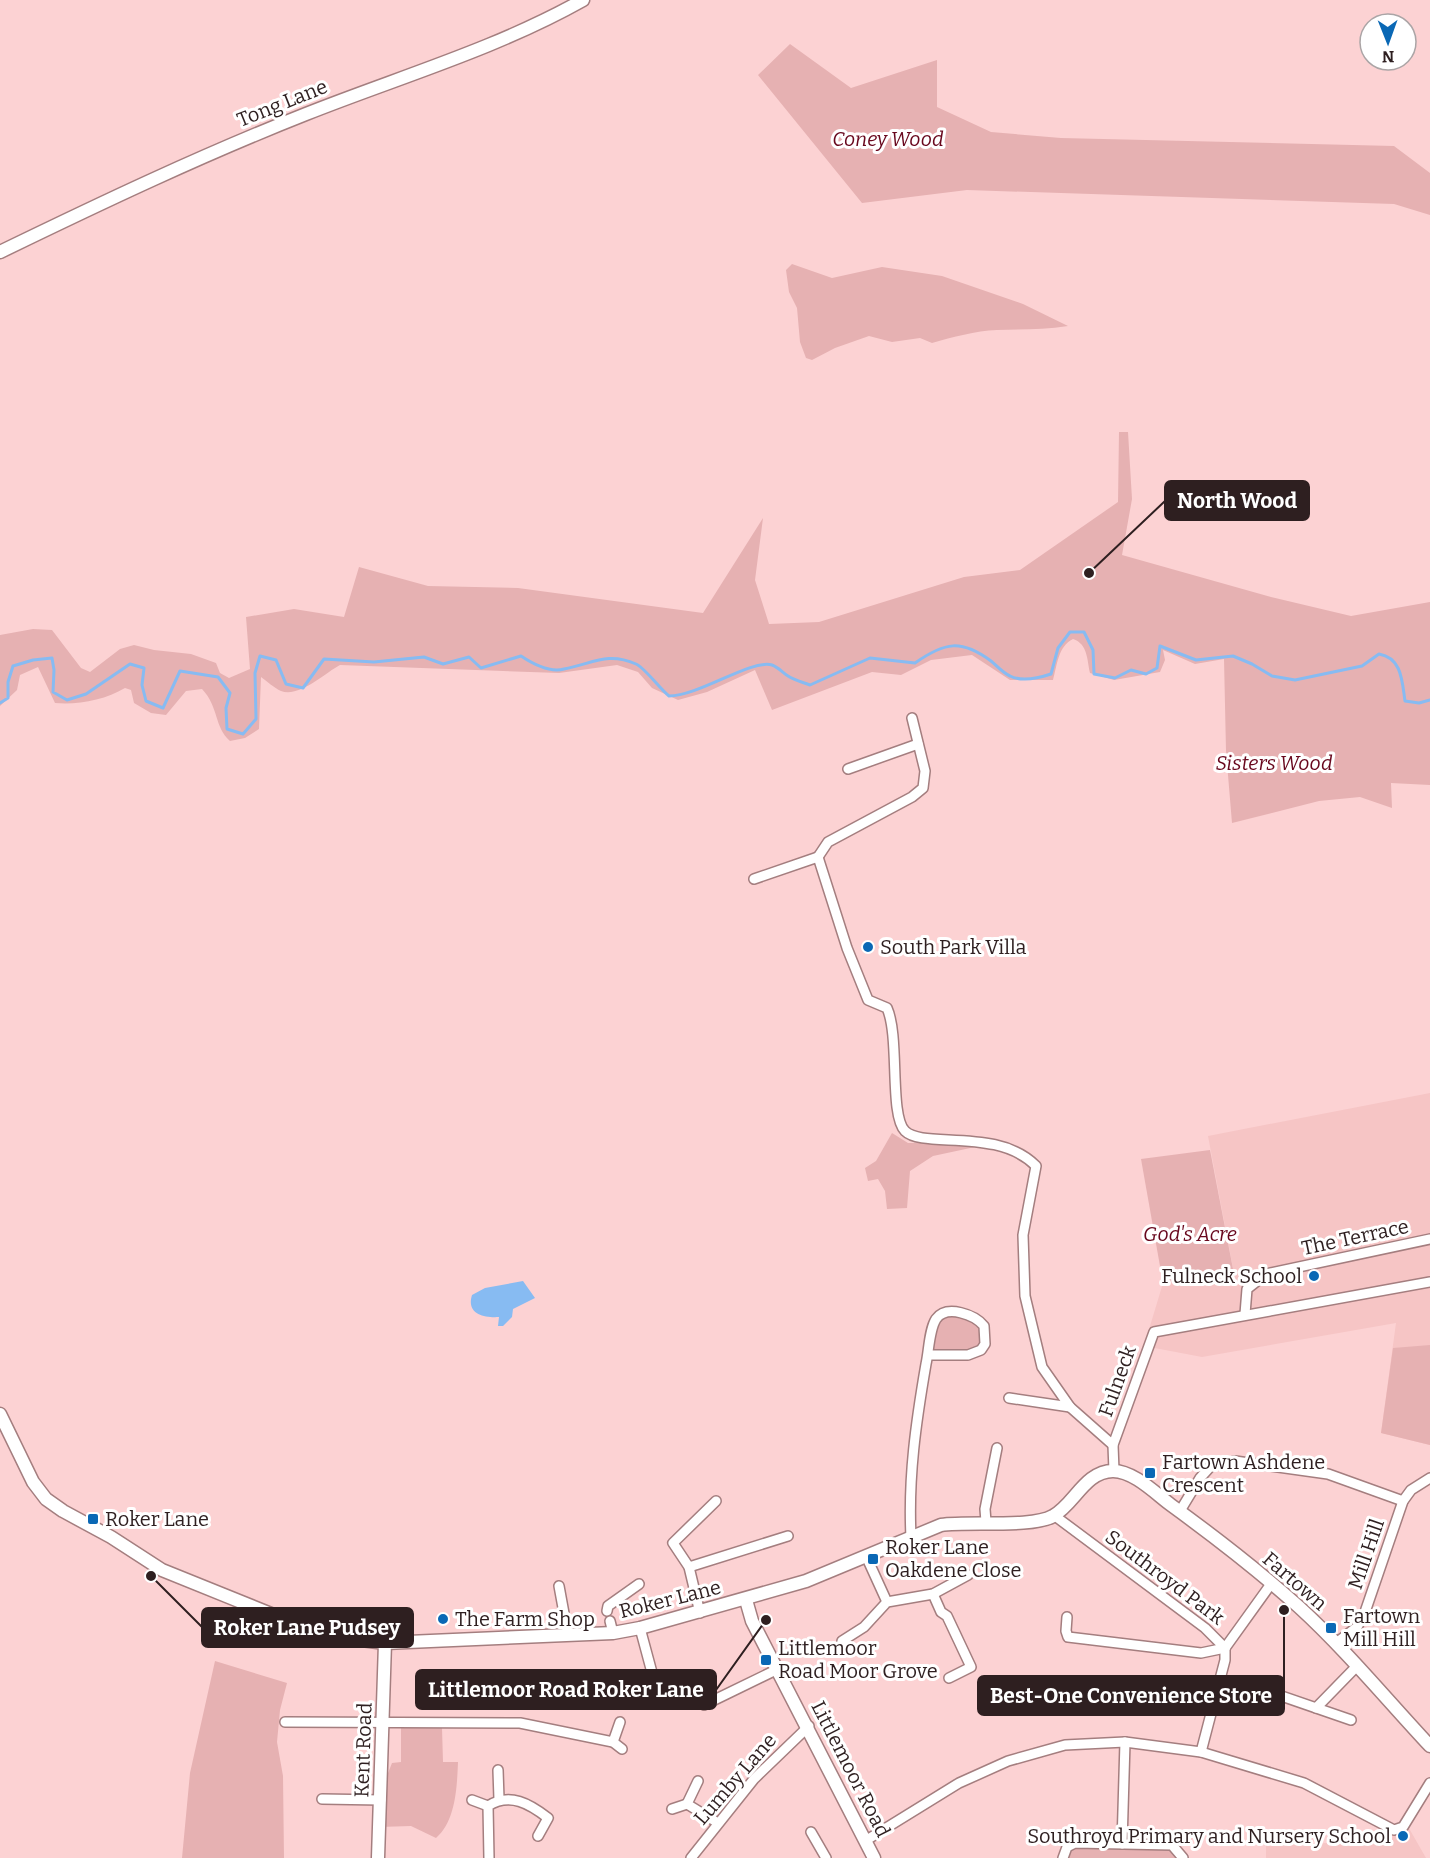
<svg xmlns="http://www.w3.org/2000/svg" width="1430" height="1858" viewBox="0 0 1430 1858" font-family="Bitter,serif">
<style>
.built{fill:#f6c5c5}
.green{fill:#e6b1b2}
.water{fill:#87bbf2}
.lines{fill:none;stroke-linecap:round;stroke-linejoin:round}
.stream{stroke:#87bbf2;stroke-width:3}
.minor-casing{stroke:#a47e7f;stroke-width:12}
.tertiary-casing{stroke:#a47e7f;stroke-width:15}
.minor{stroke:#fff;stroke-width:9}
.tertiary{stroke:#fff;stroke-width:12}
.poi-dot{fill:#0a68b5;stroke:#fff;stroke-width:2}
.labels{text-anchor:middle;stroke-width:6;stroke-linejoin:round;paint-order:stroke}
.street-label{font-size:20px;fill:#2e1f20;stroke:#fff}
.park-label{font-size:20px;font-style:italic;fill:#68071d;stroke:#fff}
.poi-label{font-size:20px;fill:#2e1f20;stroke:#fff;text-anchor:start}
.leader{fill:none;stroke:#2e1f20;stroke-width:2}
.callout-dot{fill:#2e1f20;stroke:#fff;stroke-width:2}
.callout{fill:#2e1f20;stroke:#2e1f20;stroke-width:2}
.callout-label{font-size:21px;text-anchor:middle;font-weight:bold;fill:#fff}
</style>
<rect width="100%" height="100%" fill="#fcd2d3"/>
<!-- built -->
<g class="built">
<path d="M1430,1093v352l-49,-12 15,-110 -194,34 -58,-11 19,-63 70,-15 -25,-132z"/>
<path d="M1406,1823l20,35h-160v-14l125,-2 3,-12z"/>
</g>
<!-- green -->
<g class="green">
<path d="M790,44l61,44 86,-28v47l54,25 70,6 333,8 36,27v42l-36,-11 -427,-14 -105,13 -104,-128z"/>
<path d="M792,264l40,14 50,-11 60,9 81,28 45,22c-24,4 -47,3 -71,4 -22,1 -44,7 -65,13l-12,-5 -28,4 -23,-6 -34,12 -23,12 -6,-2 -6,-16 -3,-34 -8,-16 -3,-22z"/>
<path d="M1119,432h9l4,67 -10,56 149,42 80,19 79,-14v183l-39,-2 1,25 -32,-11 -41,4 -87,22 -6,-72 -2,-92 -29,5 -32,-14 2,10 -5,12 -46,8 -24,-7c-3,-13 -2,-29 -17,-34 -15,7 -16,27 -20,41h-43l-38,-25 -41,5 -30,15 -29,-3 -100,38 -17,-40 -48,22 -29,8 -26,-12 -14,-16 -21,-7 -58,8 -219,-8c-15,8 -41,33 -59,26 -7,-3 -14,-10 -20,-14l-2,52 -14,9 -15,3c-16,-14 -11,-34 -28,-52l-16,2 -20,24 -15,-2 -17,-10 -3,-13 -6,-2c-20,12 -47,17 -70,15l-17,-36 -18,8 -3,15 -17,16v-71l33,-6 19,1 29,38 9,4 30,-23 14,-4 20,5 37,4 25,9 4,10 9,5 21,-9 -4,-52 48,-8 50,8 15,-50 69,19 90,2 185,25 60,-95 -8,62 14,44 50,-2 145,-45 56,-7 98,-68z"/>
<path d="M892,1133l16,10h66l1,4 -42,9 -23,15 -3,37 -20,1 -2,-18 -7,-12 -10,2 -3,-13 11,-7z"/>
<path d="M1210,1150l23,119 -70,14 -22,-124z"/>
<path d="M942,1313l38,8 1,29 -53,5z"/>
<path d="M1430,1345v100l-49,-12 12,-85z"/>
<path d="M215,1661l72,22 -7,27 -3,32 6,34 1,82h-102l8,-85z"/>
<path d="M401,1727l41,1 1,34h15c-1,24 -2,59 -22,76l-25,-12 -32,1 2,-36 11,-28 9,-1z"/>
<path d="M1172,1845l11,13h-119l3,-11z"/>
</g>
<!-- water -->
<path class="water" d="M523,1281l12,17 -22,11 -1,8 -9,9h-5l1,-9c-15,1 -33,-3 -27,-22l13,-7z"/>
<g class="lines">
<!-- stream -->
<path class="stream" d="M0,703l8,-5v-16l5,-16 20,-6 19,-2 2,12 -1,22 14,8 19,-6 44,-30 14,4 -2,17 4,16 17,7 17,-37 38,6 12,16 -4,15 1,21 16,5 13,-15 -1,-46 5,-17 16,4 10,24 17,4 21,-29 50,3 50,-5 19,7 26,-7 12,11 40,-12c12,8 28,17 43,13 28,-5 43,-18 72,-5 9,4 24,25 33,32 30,0 82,-37 103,-31 6,2 11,8 16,11 6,4 14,6 22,9l60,-27 45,5c30,-21 46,-24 76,-2 6,5 12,12 19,15 12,6 29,2 41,-2l7,-26 12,-16h14l9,18 1,24 21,4 16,-8 15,4 11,-6 3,-22 36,14 37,-4 19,8 20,12 23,4 67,-14 17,-12c23,4 23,27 26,47l14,2 11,-3"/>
<defs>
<g id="minor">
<path d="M848,769l70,-25"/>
<path d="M818,857l29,91 21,52 19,8c13,29 2,107 18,123 18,18 93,-4 131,35l-13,69 2,61 17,71 28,40 43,38"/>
<path d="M818,857l10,-15 84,-45 11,-9 2,-17 -13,-53"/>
<path d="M754,879l64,-22"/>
<path d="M1245,1314l2,-25 19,-15 164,-35"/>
<path d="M1009,1398l61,9"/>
<path d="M1114,1471l-1,-26 41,-113 276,-50"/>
<path d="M1180,1511l20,-33 11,-12 24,-5 93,13 75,27"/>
<path d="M1055,1516l150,112 20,20"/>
<path d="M986,1522l-1,-13 12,-61"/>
<path d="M911,1537c-3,-60 5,-115 15,-173 3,-13 3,-34 10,-45 11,-15 39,-4 48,7l1,18 -4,6 -13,5h-40"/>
<path d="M866,1556l21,46"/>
<path d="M689,1567l99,-31"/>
<path d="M559,1586l9,49"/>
<path d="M933,1594l8,18 6,4 24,51 -22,11"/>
<path d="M607,1611l1,-5 31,-22"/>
<path d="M700,1613l-11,-46 -16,-24 43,-42"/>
<path d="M1067,1617l-1,14 2,6 133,16 24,-5"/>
<path d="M610,1621l3,12"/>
<path d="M640,1628l14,52 17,-4"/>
<path d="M842,1641l22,-14 23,-25 46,-8 35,-19"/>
<path d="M1336,1643l21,-16 7,-12 39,-114 8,-11 19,-12"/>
<path d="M1225,1648l46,-64"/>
<path d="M638,1684l16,-4"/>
<path d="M1267,1691l84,29"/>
<path d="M704,1705l74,-36"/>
<path d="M1316,1708l40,-41"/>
<path d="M285,1722l235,1 93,19 9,7"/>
<path d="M613,1742l7,-20"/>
<path d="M1201,1752l24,-92v-12"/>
<path d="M498,1770l1,29"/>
<path d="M698,1781l-11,23 31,19"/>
<path d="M322,1799l59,1"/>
<path d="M472,1800l16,6"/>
<path d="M672,1809l15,-5"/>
<path d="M811,1832l15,26"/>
<path d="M865,1841l94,-58 49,-22 57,-16 60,-3 76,10 103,31 90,47 9,-3 27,-44"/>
<path d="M1122,1844l3,-102"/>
<path d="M489,1858l-1,-52c22,-14 42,-2 60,12l-10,18"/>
<path d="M691,1858l63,-79 55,-53"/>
<path d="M1063,1858l4,-11 8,-4 97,2 11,13"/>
</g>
<g id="tertiary">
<path d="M0,252c101,-49 202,-97 306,-138 93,-37 190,-65 277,-114"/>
<path d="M0,1414l33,68 13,17 17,12 48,26 51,33 161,65 62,8 228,-10 27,-5 166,-47 135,-56c28,-4 92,3 112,-9 21,-11 32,-45 60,-45 21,0 43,23 58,34 44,32 88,66 128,102 47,43 88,93 131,139"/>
<path d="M746,1600l6,21 122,237"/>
<path d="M378,1858l7,-215"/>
</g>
</defs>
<!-- minor casing -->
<use href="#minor" class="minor-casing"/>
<!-- tertiary casing -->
<use href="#tertiary" class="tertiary-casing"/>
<!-- minor -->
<use href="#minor" class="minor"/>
<!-- tertiary -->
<use href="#tertiary" class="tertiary"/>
</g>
<!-- markers -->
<g class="poi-dot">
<circle cx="868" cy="947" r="6"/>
<circle cx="1314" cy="1276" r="6"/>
<rect x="1144" y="1467" width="12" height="12" rx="3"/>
<rect x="87" y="1513" width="12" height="12" rx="3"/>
<rect x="867" y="1553" width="12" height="12" rx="3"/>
<circle cx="443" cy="1619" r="6"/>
<rect x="1325" y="1622" width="12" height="12" rx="3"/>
<rect x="760" y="1654" width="12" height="12" rx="3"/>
<circle cx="1403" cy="1836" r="6"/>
</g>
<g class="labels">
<!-- street labels -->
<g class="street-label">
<text transform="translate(282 103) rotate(-22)" y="7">Tong Lane</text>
<text transform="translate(1355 1237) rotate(-12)" y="7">The Terrace</text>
<text transform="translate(1117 1381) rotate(-70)" y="7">Fulneck</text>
<text transform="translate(1366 1554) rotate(-71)" y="7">Mill Hill</text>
<text transform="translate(1165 1577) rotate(37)" y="7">Southroyd Park</text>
<text transform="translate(1295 1581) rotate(41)" y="7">Fartown</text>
<text transform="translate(670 1599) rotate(-14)" y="7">Roker Lane</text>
<text transform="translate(363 1750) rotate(-88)" y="7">Kent Road</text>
<text transform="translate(851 1769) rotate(63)" y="7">Littlemoor Road</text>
<text transform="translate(735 1779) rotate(-49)" y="7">Lumby Lane</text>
</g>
<!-- park labels -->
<g class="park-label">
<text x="888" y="146">Coney Wood</text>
<text x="1274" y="770">Sisters Wood</text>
<text x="1190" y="1241">God's Acre</text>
</g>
<!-- poi labels -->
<g class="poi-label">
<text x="880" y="954">South Park Villa</text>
<text x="1302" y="1283" text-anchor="end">Fulneck School</text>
<text x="1162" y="1469">Fartown Ashdene<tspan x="1162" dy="23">Crescent</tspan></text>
<text x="105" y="1526">Roker Lane</text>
<text x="885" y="1554">Roker Lane<tspan x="885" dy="23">Oakdene Close</tspan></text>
<text x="1343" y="1623">Fartown<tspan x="1343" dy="23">Mill Hill</tspan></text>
<text x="455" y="1626">The Farm Shop</text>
<text x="778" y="1655">Littlemoor<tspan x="778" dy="23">Road Moor Grove</tspan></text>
<text x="1391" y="1843" text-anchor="end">Southroyd Primary and Nursery School</text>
</g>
</g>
<!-- callouts -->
<path class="leader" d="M1089 573L1165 501M151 1576L202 1627M766 1620L716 1690M1284 1610L1284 1696"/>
<g class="callout-dot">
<circle cx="1089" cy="573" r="6"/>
<circle cx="151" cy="1576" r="6"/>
<circle cx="766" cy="1620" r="6"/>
<circle cx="1284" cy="1610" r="6"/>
</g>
<g class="callout">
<rect x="1165" y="481" width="144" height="39" rx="6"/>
<rect x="202" y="1608" width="211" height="39" rx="6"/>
<rect x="416" y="1670" width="300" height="39" rx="6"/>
<rect x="978" y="1676" width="306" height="39" rx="6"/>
</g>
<g class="callout-label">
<text x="1237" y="508">North Wood</text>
<text x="307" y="1635">Roker Lane Pudsey</text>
<text x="566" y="1697">Littlemoor Road Roker Lane</text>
<text x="1131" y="1703">Best-One Convenience Store</text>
</g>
<!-- north arrow -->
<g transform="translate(1388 42) rotate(179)"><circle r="28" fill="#ffffff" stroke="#aba5a6" stroke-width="1.5"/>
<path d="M0-4.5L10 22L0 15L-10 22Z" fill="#0a68b5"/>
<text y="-9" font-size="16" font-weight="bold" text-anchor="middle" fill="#2e1f20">N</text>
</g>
</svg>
